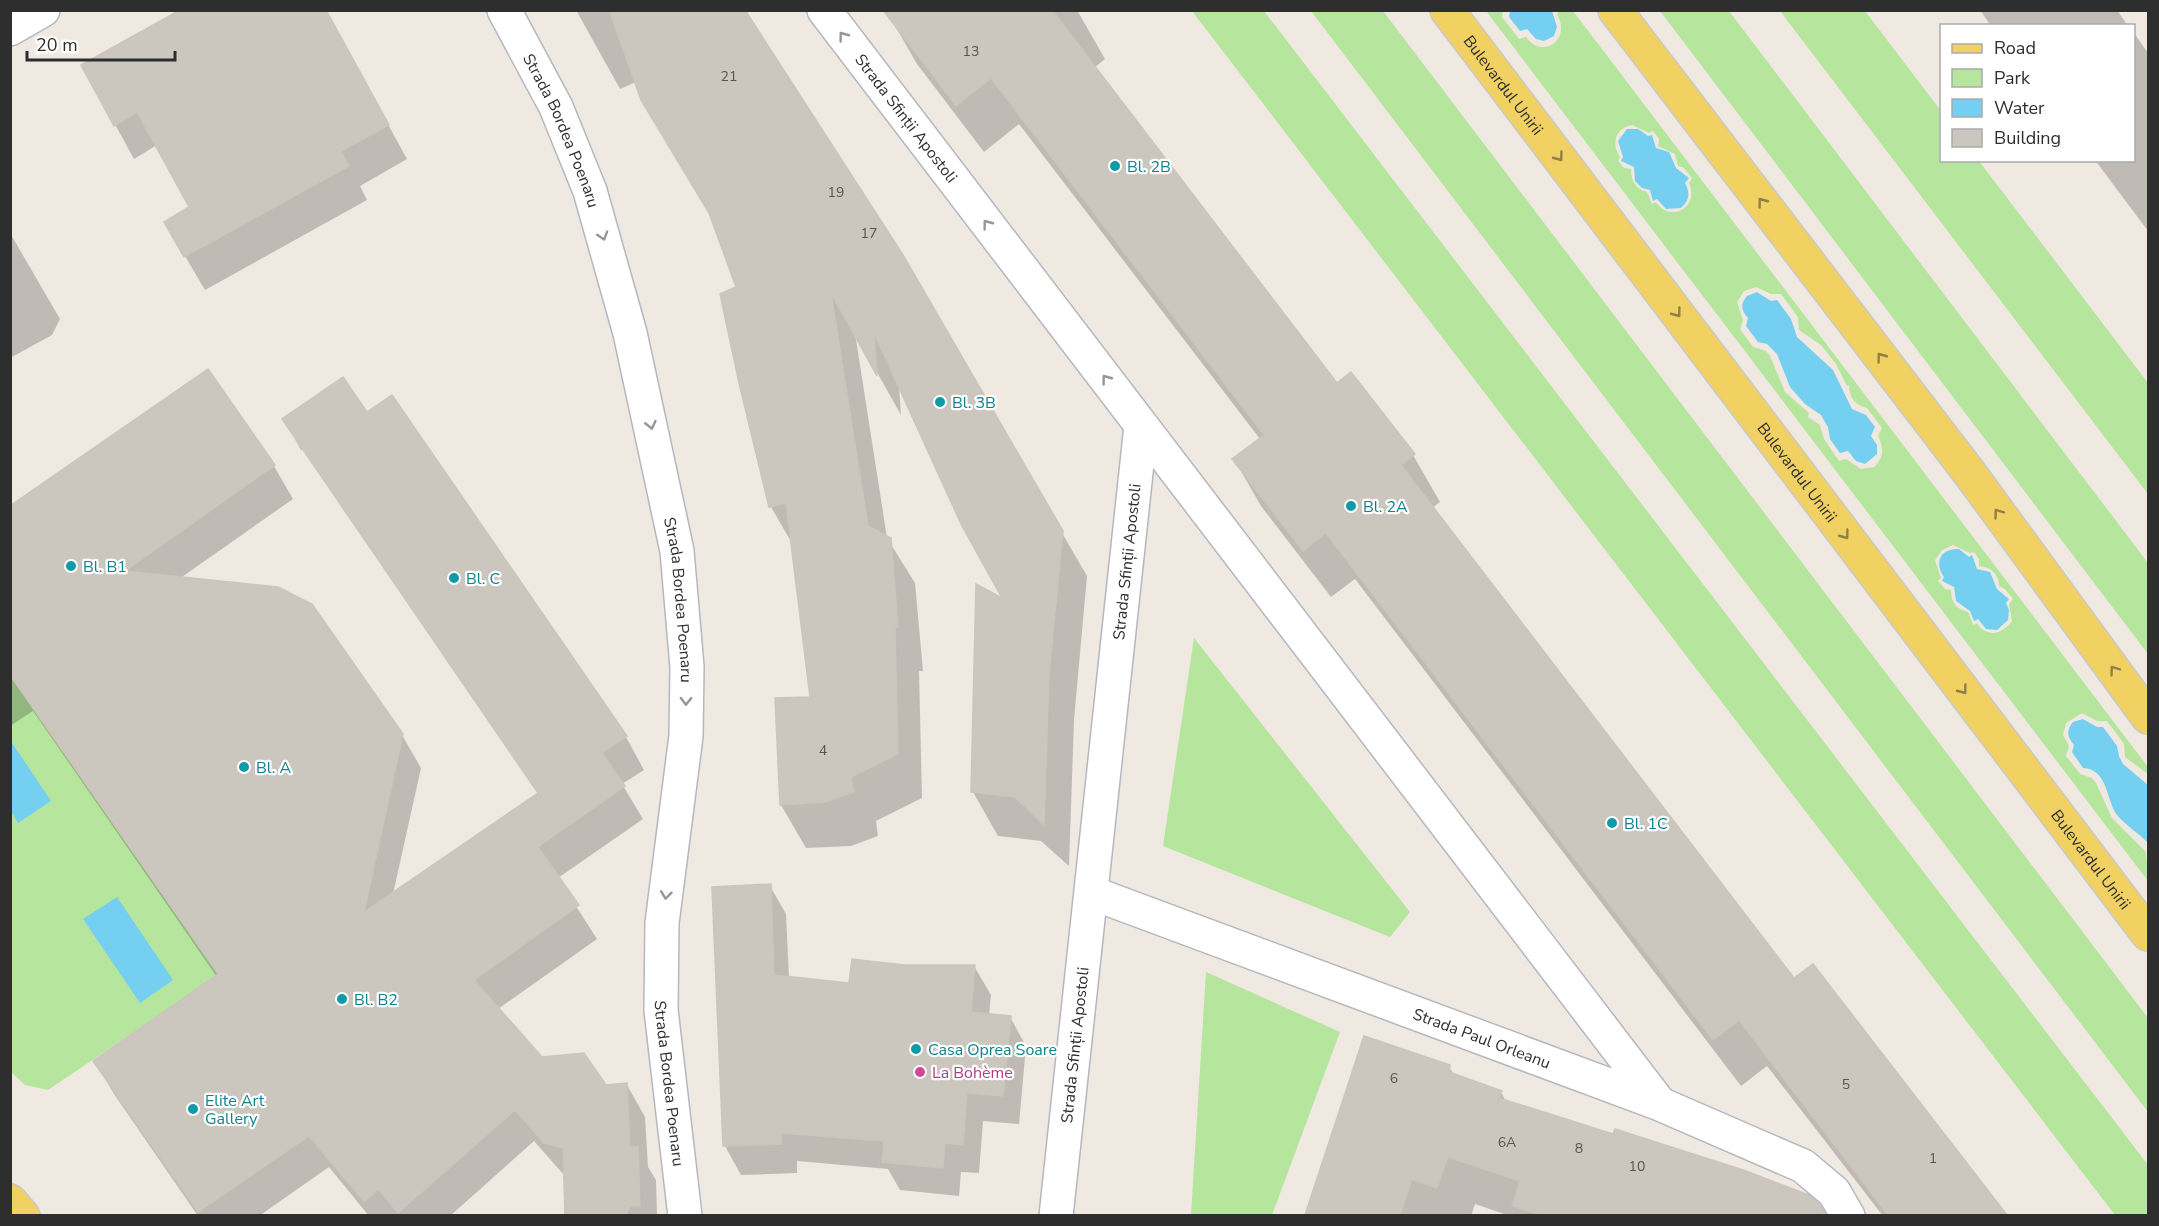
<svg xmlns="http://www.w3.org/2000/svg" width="2159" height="1226" viewBox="0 0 2159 1226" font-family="'Nunito Sans',sans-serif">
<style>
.green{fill:#b6e59e;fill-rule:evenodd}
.water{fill:#75cff0}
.shadow{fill:#0003}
.building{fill:#cbc7bf;stroke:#cbc5ba;stroke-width:1.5}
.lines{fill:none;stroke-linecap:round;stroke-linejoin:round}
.minor-casing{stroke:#b4b7c1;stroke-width:36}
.major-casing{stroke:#c9c9c9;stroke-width:36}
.minor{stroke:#fff;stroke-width:33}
.major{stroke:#f2d163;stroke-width:33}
.oneway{stroke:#969696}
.oneway2{stroke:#908048}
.culture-dot{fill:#0f9aa8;stroke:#fff;stroke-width:2}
.hotel-dot{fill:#d1479c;stroke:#fff;stroke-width:2}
.labels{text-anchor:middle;stroke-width:4.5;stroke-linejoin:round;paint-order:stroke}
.number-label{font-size:14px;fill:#555452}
.street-label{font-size:16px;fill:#2e2e2e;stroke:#fff}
.culture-label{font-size:16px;fill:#0d838f;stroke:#fff;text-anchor:start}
.hotel-label{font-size:16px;fill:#b23c85;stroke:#fff;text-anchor:start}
</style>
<rect width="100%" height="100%" fill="#efe9e1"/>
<!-- green -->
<g class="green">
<path d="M1192,11h72l884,1154v50h-33z"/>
<path d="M1311,11h72l765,1007v94z"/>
<path d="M1486,11h17l-1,6 17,22 7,-2c16,23 46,3 31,-23l2,-3h14l575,756v7l-23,-17 -1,-13 -17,-23h-10l-15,-8 -16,10 -3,12 6,11 -3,10 14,18 12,4 4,5 16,35 34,34 2,29zM1632,125l17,8 4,-2 6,8 -1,7 17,8 3,12 6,2 8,10 -3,5c11,24 -19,41 -33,19l-4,2 -5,-12c-11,-3 -16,-10 -16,-23l-7,-1 -6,-7 2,-4c-9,-13 -5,-29 12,-32zM1756,287l15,7h10l17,23 1,13 22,15 15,19 11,22 2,-1c0,13 6,20 18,23l15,20 -4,8c6,12 6,22 -4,31l-13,2 -15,-10 -7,2 -15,-22 -4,-14 -12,-8 1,-4 -24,-21 -15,-36 -4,-5 -13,-4 -13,-18 3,-9 -6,-18 7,-11zM1953,545l17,8 4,-1 5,7v7c12,1 20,8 20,20l6,3 8,10 -4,5 3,17c-10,14 -26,17 -35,2l-4,2 -5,-13c-12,-3 -17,-10 -17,-22l-6,-1 -7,-8 3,-3 -6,-18 7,-10z"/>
<path d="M1660,11h69l419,552v91z"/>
<path d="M1780,11h85l76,100 1,49 37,1 169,222v111z"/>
<path d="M1194,638l216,274 -20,25 -227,-91z"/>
<path d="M23,673l14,41 160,229 28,27 -177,120 -23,-5 -14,-13 -1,-391z"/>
<path d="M1206,972l134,60 -68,183h-81z"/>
</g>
<!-- water -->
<g class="water">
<path d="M1510,11h42l5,16 -3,9 -10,5 -8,-2 -9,-10 -7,2 -11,-14z"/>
<path d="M1627,129h11l10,7 4,-1 4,13 13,4 7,16 13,10 -4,5c5,9 5,17 -4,25l-15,1 -9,-10 -4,2 -3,-11 -8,-2 -7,-7 -1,-14 -13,-6 2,-4 -5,-16z"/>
<path d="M1757,292l14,9 6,-1 14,19 6,18 36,33 19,39 14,6 9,12 -4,9 6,9v9l-12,10 -9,-3 -8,-10 -8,2 -10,-14 -2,-12 -7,-12 -16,-11 -15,-17 -13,-33 -10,-10 -9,-2 -12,-16 2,-8c-7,-8 -8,-14 -1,-22z"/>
<path d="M1959,549l10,8 3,-2 5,14 13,3 7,17 12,10 -3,4 3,7 -1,10 -11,10 -11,-1 -8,-10 -4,2 -4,-10 -14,-10 -2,-14 -12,-6 2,-4c-10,-14 -4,-29 15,-28z"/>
<path d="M2083,719l14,8h6l14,19 2,10 4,8 25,21v58c-9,-10 -22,-17 -31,-28 -11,-15 -9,-46 -34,-47l-11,-16 2,-7c-7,-8 -8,-14 -1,-23z"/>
<path d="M10,740l41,61 -33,22 -7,-12z"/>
<path d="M117,897l56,83 -33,23 -57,-84z"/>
</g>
<!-- shadow -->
<g class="shadow">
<path d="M325,10l82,149 -47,27 7,14 -162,90 -20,-34 6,-48 -34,-63 -23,14 -51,-93z"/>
<path d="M576,10h167l159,247 185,319 -13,144 -5,146 -28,-25 -43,-5 -25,-44 33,-190 -107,-216 2,29 -46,-82 32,205 28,45 8,88h-4l3,127 -46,23 2,15 -27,10 -45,2 -25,-43 30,-106 -18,-154 -22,-38 -49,-212 16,-7 -25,-70 -77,-136 -16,7z"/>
<path d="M899,10h178l28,49 -11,9 242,317 77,70 27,47 -8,6 362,472 19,-14 192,250h-122l-116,-150 -26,20 -386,-507 -24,18 -70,-91 -27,-47 26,-20 -241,-315 -35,28 -67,-88 -27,-47z"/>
<path d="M1980,10h137l11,16h-137z"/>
<path d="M2134,33l14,20v178l-53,-71h39z"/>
<path d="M10,233l50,86 -8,16 -42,23z"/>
<path d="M208,371l66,95 19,33 -114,80 223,156 19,33 -28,126 151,-96 -239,-348h-4l-17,-31 82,-5 26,-17 234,340 18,33 -22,14 21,35 -85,59 39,61 -99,70 43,50 64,27 22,-1 18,32 3,50 8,13 1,36h-94l3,-7 -2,-34 -30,-34 -84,75h-81l-40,-49 -70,49h-61l-84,-122 -19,-33 122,-84 -184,-266 -23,15v-218z"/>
<path d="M770,886l16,28 3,64 62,7 53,-19h70l17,29 -2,20 21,2 16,29 -7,78 -36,-3 -4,52 -18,-1 -2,24 -59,-6 -12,-21 -91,-8v12l-56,2 -16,-29 -12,-258z"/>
<path d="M1365,1038l84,29 6,9 46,16 5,10 312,103 7,11h-315l-35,-12 -4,12h-165z"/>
</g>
<!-- building -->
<g class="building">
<path d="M180,10h146l63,115 -48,26 8,15 -165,91 -20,-35 25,-15 -52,-95 -23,14 -33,-61z"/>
<path d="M609,10h136l158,245 160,276 -14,144 -5,150 -29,-28 -44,-5 5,-208 26,14 -40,-72 -88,-193 3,43 -46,-83 37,233 23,12 7,89h-3l3,127 -47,23 3,15 -29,10 -45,3 -5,-107 35,-1 -24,-194 -17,4 -30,-124 -19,-89 16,-7 -27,-74 -68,-113z"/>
<path d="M883,10h169l285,373 14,-11 64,82 -14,11 393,513 19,-14 194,251h-119l-149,-195 -26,20 -387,-507 -23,18 -71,-92 32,-24 -273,-357 -35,28z"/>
<path d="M208,369l67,96 -150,106 153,16 34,17 91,130 -39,178 174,-119 -256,-374 61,-42 24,35 25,-17 235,341 -25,17 23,33 -87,61 41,58 -105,75 68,77 42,-4 22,32 21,-2 3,64 8,-1 2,60h-10l-4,9h-61l-2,-67 -19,-5 -29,-33 -117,103 -20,-24 -14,13 -55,-66 -111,76 -105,-151 125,-87 -208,-299v-169z"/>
<path d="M771,884l3,91 75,8 3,-24 52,6h71l-4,47 40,4 -8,80 -36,-3 -4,52 -18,-2 -2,25 -61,-6 2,-21 -103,-8v11l-58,2 -11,-259z"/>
<path d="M1364,1036l86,29 -1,7 53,19 -3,7 114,36 2,-5 131,42 63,24 10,9 7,11h-285l-29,-9 8,-25 -72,-24 -11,31 -25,-9 -12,36h-95z"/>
</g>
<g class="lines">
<defs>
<g id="minor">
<path id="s1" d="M504,10l52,97 34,84 40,142 47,218 10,116 -1,69 -24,187 -1,87 24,206"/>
<path id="s2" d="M824,10l836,1094"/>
<path d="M10,29l33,-19"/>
<path id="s3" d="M1092,893l568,211 143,62 31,26 14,24"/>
<path id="s4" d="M1056,1216l85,-790"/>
</g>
<g id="major">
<path id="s5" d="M1447,10l701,924"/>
<path d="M1615,10l356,465 177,242"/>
<path d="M10,1201l13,15"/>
</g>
</defs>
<!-- minor casing -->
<use href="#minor" class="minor-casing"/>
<!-- major casing -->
<use href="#major" class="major-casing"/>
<!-- minor -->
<use href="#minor" class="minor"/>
<!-- major -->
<use href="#major" class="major"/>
</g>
<!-- one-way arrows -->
<defs><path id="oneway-chevron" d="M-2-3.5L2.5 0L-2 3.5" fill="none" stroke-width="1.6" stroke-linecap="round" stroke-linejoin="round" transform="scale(1.5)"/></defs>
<g class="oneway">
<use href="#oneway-chevron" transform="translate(843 36) rotate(-127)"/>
<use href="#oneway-chevron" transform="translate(987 224) rotate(-127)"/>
<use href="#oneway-chevron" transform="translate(603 236) rotate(73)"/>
<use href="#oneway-chevron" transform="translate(1106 379) rotate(-127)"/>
<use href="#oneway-chevron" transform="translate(651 425) rotate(77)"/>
<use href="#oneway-chevron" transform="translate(686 701) rotate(91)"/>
<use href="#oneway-chevron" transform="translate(666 895) rotate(97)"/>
</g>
<g class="oneway2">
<use href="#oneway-chevron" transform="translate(1559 157) rotate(53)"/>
<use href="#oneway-chevron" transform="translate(1762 202) rotate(-127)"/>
<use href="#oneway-chevron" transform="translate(1677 313) rotate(53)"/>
<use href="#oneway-chevron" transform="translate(1881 357) rotate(-127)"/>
<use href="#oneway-chevron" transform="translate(1998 513) rotate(-126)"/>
<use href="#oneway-chevron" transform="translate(1845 535) rotate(53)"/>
<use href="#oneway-chevron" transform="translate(2114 670) rotate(-126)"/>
<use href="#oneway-chevron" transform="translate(1963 690) rotate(53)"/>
</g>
<!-- markers -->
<g class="culture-dot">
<circle cx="1115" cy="166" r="6"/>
<circle cx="940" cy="402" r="6"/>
<circle cx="1351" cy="506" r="6"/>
<circle cx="71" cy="566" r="6"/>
<circle cx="454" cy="578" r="6"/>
<circle cx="244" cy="767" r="6"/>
<circle cx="1612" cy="823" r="6"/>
<circle cx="342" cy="999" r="6"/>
<circle cx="916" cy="1049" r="6"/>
<circle cx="193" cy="1109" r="6"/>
</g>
<circle class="hotel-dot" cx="920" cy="1072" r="6"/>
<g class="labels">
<!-- number labels -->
<g class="number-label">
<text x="971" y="56">13</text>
<text x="729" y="81">21</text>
<text x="836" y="197">19</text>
<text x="869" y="238">17</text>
<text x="823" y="755">4</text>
<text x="1394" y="1083">6</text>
<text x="1846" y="1089">5</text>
<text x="1507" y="1147">6A</text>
<text x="1579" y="1153">8</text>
<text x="1933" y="1163">1</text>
<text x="1637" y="1171">10</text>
</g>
<!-- street labels -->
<g class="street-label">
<text dy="6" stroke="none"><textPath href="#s5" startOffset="94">Bulevardul Unirii</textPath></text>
<text dy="6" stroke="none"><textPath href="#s2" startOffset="136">Strada Sfinții Apostoli</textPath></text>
<text dy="6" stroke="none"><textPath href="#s1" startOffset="134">Strada Bordea Poenaru</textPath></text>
<text dy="6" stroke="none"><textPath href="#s5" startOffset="580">Bulevardul Unirii</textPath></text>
<text dy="6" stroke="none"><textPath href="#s4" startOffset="658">Strada Sfinții Apostoli</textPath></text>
<text dy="6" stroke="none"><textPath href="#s1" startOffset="620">Strada Bordea Poenaru</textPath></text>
<text dy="6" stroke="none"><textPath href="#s5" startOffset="1066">Bulevardul Unirii</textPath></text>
<text dy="6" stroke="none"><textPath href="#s3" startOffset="416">Strada Paul Orleanu</textPath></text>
<text dy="6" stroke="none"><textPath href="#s4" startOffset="172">Strada Sfinții Apostoli</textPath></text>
<text dy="6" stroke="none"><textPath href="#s1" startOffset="1106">Strada Bordea Poenaru</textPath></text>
</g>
<!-- culture labels -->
<g class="culture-label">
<text x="1127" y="172">Bl. 2B</text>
<text x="952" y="408">Bl. 3B</text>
<text x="1363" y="512">Bl. 2A</text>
<text x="83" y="572">Bl. B1</text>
<text x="466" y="584">Bl. C</text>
<text x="256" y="773">Bl. A</text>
<text x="1624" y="829">Bl. 1C</text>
<text x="354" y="1005">Bl. B2</text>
<text x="928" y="1055">Casa Oprea Soare</text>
<text x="205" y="1106">Elite Art<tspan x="205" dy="18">Gallery</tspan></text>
</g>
<!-- hotel labels -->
<g class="hotel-label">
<text x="932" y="1078">La Bohème</text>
</g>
</g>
<!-- border -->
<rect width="2159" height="1226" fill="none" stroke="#2e2e2e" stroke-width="24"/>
<!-- legend -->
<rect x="1940" y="24" width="195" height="138" fill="#ffffff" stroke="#ababab" stroke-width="1.5"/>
<rect x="1952" y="44" width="30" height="9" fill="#f2d163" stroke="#ababab" stroke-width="1.5"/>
<text x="1994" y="54" font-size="18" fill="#2e2e2e">Road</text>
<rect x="1952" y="69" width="30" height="18" fill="#b6e59e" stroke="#ababab" stroke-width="1.5"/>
<text x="1994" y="84" font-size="18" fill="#2e2e2e">Park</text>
<rect x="1952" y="99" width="30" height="18" fill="#75cff0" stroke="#ababab" stroke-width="1.5"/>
<text x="1994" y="114" font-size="18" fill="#2e2e2e">Water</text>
<rect x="1952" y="129" width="30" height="18" fill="#cbc7bf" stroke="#ababab" stroke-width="1.5"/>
<text x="1994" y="144" font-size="18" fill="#2e2e2e">Building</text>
<!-- scale -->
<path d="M27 51v9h148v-9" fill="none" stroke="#2e2e2e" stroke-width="3"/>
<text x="36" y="51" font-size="18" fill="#2e2e2e" stroke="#ffffff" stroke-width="4.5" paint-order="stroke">20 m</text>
</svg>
